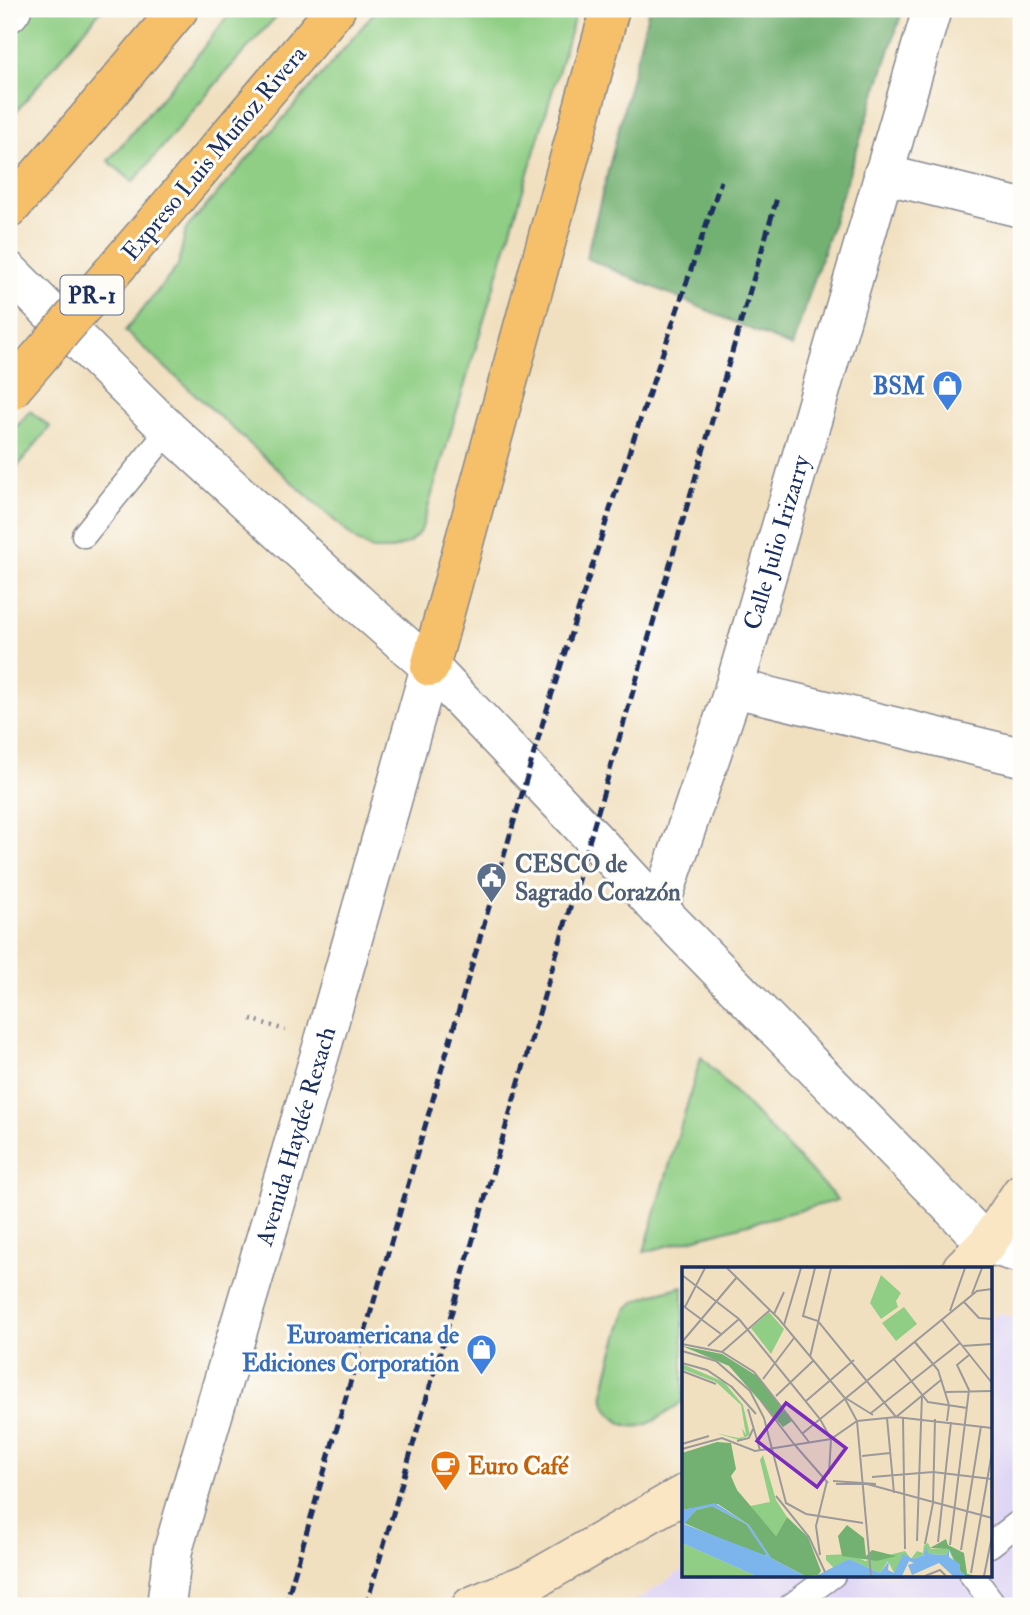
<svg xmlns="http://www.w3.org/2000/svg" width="1030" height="1615" viewBox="0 0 1030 1615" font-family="'IM FELL Double Pica',serif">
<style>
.built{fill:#dfd5f5}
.green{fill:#8fce84;stroke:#557e71;stroke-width:2}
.forest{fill:#73b172;stroke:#477068;stroke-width:2}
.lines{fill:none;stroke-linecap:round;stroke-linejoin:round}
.service-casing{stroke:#86888f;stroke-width:27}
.minor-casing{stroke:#86888f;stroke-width:41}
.tertiary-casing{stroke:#86888f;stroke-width:41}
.secondary-casing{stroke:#86888f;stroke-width:41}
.motorway-casing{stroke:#86888f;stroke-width:41}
.path{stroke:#86888f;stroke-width:4.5;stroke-dasharray:2 5;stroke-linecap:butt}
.service{stroke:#fff;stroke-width:24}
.minor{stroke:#fff;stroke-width:38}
.tertiary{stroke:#fff;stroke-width:38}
.secondary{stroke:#fbe6c4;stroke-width:38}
.motorway{stroke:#f6c06b;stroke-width:38}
.rail{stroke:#1b2f5e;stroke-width:5;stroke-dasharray:10 5;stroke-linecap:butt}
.motorway-bridge-casing{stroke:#86888f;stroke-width:41;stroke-linecap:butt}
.motorway-bridge{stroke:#f6c06b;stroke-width:38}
.labels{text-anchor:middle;stroke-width:6;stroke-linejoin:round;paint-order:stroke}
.shield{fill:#fdfcf7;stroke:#5f6c8c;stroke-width:2}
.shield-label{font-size:23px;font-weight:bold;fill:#1b2f5e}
.street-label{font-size:24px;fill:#1b2f5e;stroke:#fdfcf7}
.shop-label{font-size:24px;font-weight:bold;fill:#366cbe;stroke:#fdfcf7;text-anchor:end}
.service-label{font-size:24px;font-weight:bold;fill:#4e5e75;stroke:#fdfcf7;text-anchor:start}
.food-label{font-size:24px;font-weight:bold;fill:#c56008;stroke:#fdfcf7;text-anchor:start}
.inset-river{fill:none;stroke:#7bb5ec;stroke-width:3.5}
.inset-road{fill:none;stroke:#9b9999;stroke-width:2}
.view{fill:#7b2cbf;fill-opacity:0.15;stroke:#7b2cbf;stroke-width:3.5}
.inset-edge{fill:none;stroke:#1b2f5e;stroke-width:3.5}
</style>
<rect width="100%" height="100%" fill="#fdfcf7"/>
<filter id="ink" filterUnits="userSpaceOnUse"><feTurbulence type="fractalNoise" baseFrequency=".0143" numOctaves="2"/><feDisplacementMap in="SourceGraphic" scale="14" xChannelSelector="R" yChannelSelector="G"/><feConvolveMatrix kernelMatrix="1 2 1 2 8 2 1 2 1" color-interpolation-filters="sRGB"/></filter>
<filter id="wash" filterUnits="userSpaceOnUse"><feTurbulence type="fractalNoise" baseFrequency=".00686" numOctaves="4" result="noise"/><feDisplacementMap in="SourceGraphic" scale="28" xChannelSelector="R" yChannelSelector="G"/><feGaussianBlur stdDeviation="1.57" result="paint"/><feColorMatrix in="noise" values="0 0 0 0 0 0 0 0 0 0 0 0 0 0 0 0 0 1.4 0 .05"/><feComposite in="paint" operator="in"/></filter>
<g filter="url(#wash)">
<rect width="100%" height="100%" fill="#f1e0c0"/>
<!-- built -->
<path class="built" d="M998,1313l23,7v286h-398l11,-4 49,-32 1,5h306v-254z"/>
<!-- green -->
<g class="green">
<path d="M17,9h85l-93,111v-101z"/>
<path d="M233,9h50l-58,64 -92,109 -25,-21 88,-104z"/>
<path d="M377,9h200l-156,522 -12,12 -19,7h-18l-16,-10 -231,-209 53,-65 8,-37 152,-173z"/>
<path d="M30,411l20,16 -41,50v-42z"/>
<path d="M701,1057l137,143 -194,52z"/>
<path d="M683,1286v115c-20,14 -48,41 -71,14 -3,-4 -7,-9 -8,-14 -3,-15 17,-73 22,-91 13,-16 38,-18 57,-24z"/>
</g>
<!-- forest -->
<path class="forest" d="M649,9h254l-111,338 -206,-89z"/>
</g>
<g filter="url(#ink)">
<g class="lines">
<defs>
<g id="service">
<path d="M84,535l85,-105"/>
<path d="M990,1545l31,-24"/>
<path d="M972,1575l23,31"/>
<path d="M791,1606l42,-31"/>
</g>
<g id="minor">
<path d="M883,174l138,34"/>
<path d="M734,688l287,69"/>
<path id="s1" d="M659,909l75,-221 198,-679"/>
<path id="s2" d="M166,1606l7,-56 150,-506 107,-377"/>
</g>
<g id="tertiary">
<path d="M9,13l3,-4"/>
<path d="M9,271l160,159 193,177 68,60 182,191 47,51 328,335 34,10"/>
</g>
<g id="secondary">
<path d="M962,1268l25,-24 34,-51"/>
<path d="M471,1606l59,-24 154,-88"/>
</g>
<g id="motorway">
<path d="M176,198l160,-189"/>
<path d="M9,209l78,-90 92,-110"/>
<path d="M430,667l180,-658"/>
</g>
</defs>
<!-- service casing -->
<use href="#service" class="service-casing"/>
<!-- minor casing -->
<use href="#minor" class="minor-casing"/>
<!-- tertiary casing -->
<use href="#tertiary" class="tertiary-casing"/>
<!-- secondary casing -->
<use href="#secondary" class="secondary-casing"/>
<!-- motorway casing -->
<use href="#motorway" class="motorway-casing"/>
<!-- path -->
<path class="path" d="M251,1019l34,11"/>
<!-- service -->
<use href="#service" class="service"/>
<!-- minor -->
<use href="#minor" class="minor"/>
<!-- tertiary -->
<use href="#tertiary" class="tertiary"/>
<!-- secondary -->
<use href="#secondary" class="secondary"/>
<!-- motorway -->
<use href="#motorway" class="motorway"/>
<!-- rail -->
<g class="rail">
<path d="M285,1606l258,-884 71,-225 107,-316"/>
<path d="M366,1606l411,-1408"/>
</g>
<defs>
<path id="motorway-bridge" d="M9,392l167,-194"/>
</defs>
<!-- motorway-bridge casing -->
<use href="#motorway-bridge" class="motorway-bridge-casing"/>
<!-- motorway-bridge -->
<use href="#motorway-bridge" class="motorway-bridge"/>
</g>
</g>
<!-- icons -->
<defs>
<symbol id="shop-pin" viewBox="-11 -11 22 30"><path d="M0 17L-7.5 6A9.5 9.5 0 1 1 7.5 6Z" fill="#3f7fe0" stroke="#fdfcf7"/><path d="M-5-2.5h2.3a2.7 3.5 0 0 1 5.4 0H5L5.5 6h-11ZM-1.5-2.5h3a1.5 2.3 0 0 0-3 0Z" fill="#fff"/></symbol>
<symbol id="civic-pin" viewBox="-11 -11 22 30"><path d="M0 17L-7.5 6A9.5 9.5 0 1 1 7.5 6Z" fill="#5c6f8a" stroke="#fdfcf7"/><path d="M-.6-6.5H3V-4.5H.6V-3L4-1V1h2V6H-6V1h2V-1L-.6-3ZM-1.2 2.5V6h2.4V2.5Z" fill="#fff"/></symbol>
<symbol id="cafe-pin" viewBox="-11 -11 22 30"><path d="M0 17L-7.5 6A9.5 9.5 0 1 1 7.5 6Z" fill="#e8710a" stroke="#fdfcf7"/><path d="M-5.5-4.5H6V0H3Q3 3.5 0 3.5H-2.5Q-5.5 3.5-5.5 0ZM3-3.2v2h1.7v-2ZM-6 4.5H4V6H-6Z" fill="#fff"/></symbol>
</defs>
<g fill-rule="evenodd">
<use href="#shop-pin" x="930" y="368" width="35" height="47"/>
<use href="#civic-pin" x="474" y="860" width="35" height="47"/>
<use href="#shop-pin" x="464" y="1332" width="35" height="47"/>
<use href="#cafe-pin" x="428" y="1448" width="35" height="47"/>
</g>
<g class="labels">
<!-- shield labels -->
<rect class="shield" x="60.5" y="275.5" width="63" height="39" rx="5"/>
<g class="shield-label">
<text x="92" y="303">PR-1</text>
</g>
<!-- street labels -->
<g class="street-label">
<text transform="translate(214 153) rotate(-50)" y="8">Expreso Luis Muñoz Rivera</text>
<text dy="8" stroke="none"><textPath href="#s1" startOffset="385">Calle Julio Irizarry</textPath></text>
<text dy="8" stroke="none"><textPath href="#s2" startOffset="488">Avenida Haydée Rexach</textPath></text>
</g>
<!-- shop labels -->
<g class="shop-label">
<text x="925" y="394">BSM</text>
<text x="459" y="1343">Euroamericana de<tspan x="459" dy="28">Ediciones Corporation</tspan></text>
</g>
<!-- service labels -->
<g class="service-label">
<text x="515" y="872">CESCO de<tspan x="515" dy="28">Sagrado Corazón</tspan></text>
</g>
<!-- food labels -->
<g class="food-label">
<text x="468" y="1474">Euro Café</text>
</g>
</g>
<!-- overview -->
<g transform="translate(682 1267)">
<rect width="310" height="310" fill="#f1e0c0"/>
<path d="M199,8l20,18 -5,8 2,6 -17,12 -11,-16zM222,40l13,17 -21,17 -14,-18zM87,45l15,17 -13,25 -20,-26zM0,97l42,18 19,23 7,30 -11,5 -23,-7 22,5 6,-1 -2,-9 4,7 -5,-30 -25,-23 -34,-13zM81,188l13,45 11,17 -11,19 -26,-30 20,-4 -10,-42zM0,276l74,33h-74zM246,276l3,6 18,-1 10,15 -4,1 -6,-14 -3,5 -17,-1 -4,-5v5l-4,2 -8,3h-3l-6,-3 -10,17 -6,-12 -8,12 -31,-14 -15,9 -8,-8v-5l26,-1 13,7 40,-10 6,8 6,-8 6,2 1,-8z" fill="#8fce84"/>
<path d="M0,79l40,8 35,22 35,45 -9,6 -54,-61zM35,175l14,1 5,26 -5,7 6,14 39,46 11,-19 21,20 13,34 -3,4 -13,1 -34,-18 -22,-33 -31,-21 -36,6v-57zM30,239l34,18 21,31 -7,1 -76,-33 12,-13zM165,258l17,13 2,18 6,-6 24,6 -19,5 -35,-5 -4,-20zM264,272l2,6 16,8 3,21 11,2h-13l-4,-4 -12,-23 -19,-1z" fill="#73b172"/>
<path d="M33,236l34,22 22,33 34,18h-49l-74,-33v-33zM30,239l34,18 21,32 -83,-32 12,-14zM244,280l3,7 17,1 3,-6v8l11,7v7l6,4 -13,1 -14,-13 -27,12 -4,-10 6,-2 -5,-2 -7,15h-86l33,-17 31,14 9,-12 -1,9 6,3 9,-19 10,5 11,-4z" fill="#7bb5ec" fill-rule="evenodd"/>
<path class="inset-river" d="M0,269l89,40"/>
<path class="inset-road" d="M45,1l51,50 66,79 13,24 14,155M133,1l-12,48 15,5 78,96 45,-37M0,8l57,44 81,100 11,20 -2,35M290,27l10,-26M282,35l15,16 13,1M0,38l39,29M3,40l20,-39M268,44l15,-43M92,47l10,-22M259,52l51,64M102,58l17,-57M232,74l24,29 11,35 -2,16M0,75l55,-65M0,77l40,8 32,20 55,70M26,79l31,-27M280,79l30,-2M0,84l34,10 34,30 14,27 22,85 20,11 57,9M40,85l48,-42M128,90l21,-89M211,91l35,44 39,6M0,96l25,7 25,17M0,104l34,13M81,112l31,-41M49,119l25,28M264,125l46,-1M94,129l37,-35M162,130l29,18M79,134l33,43M124,134l48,-41M66,142l12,41M189,146l89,-70M221,150l2,132M205,151l7,75M121,166l174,-142 15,-2M55,174l12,-3 4,-9M0,177l27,-8M112,177l34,39M0,182l40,-11 33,13 76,-12 26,-18 39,-4 96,11M180,189l28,-3M190,210l61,-5 59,7M151,214l43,3M154,217h31l125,34M94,229l33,41 16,35M235,274l5,-147M256,275l13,-120M243,277l8,-41 2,-84M268,278l19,-155 -12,-25 12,-10M279,283l20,-124M138,288l-4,-29 11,-45M289,306l21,-121M243,309l15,-6 6,6M302,309l8,-40"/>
<path class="view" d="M104,136l60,45 -29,39 -60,-46z"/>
<rect width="310" height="310" class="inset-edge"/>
</g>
<!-- margin -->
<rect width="1030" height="1615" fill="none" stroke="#fdfcf7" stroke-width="35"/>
</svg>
